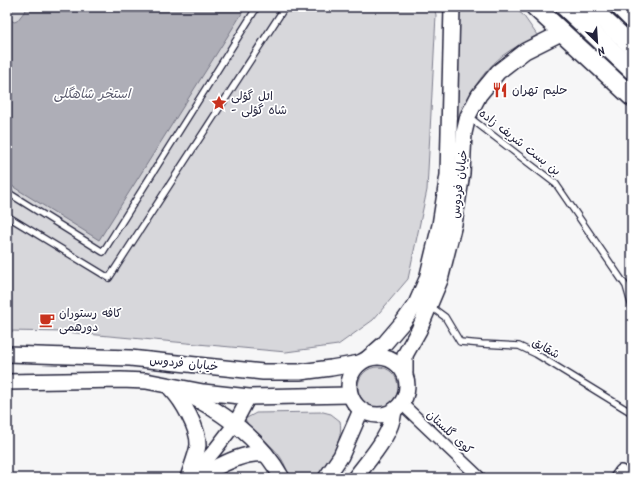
<svg xmlns="http://www.w3.org/2000/svg" width="639" height="485" viewBox="0 0 639 485" font-family="Kalam,'Playpen Sans Arabic',sans-serif">
<style>
.green{fill:#d7d7db;stroke:#7c7c8b}
.water{fill:#aeaeb7;stroke:#767685}
.lines{fill:none;stroke-linecap:round;stroke-linejoin:round}
.service-casing{stroke:#22223b;stroke-width:8}
.minor-casing{stroke:#22223b;stroke-width:14}
.tertiary-casing{stroke:#22223b;stroke-width:16}
.secondary-casing{stroke:#22223b;stroke-width:18}
.trunk-casing{stroke:#22223b;stroke-width:21}
.service{stroke:#fff;stroke-width:5.5}
.minor{stroke:#fff;stroke-width:11}
.tertiary{stroke:#fff;stroke-width:13}
.secondary{stroke:#fff;stroke-width:15}
.trunk{stroke:#fff;stroke-width:18}
.labels{text-anchor:middle;stroke-width:3.5;stroke-linejoin:round;paint-order:stroke}
.poi-label{font-size:12px;fill:#22223b;stroke:#fff;text-anchor:start}
.street-label{font-size:12px;fill:#22223b;stroke:#fff}
.water-label{font-size:13px;font-style:italic;fill:#5a5a6d;stroke:#fff}
</style>
<rect width="100%" height="100%" fill="#f6f6f7"/>
<filter id="ink" filterUnits="userSpaceOnUse"><feTurbulence type="fractalNoise" baseFrequency=".025" numOctaves="2"/><feDisplacementMap in="SourceGraphic" scale="8" xChannelSelector="R" yChannelSelector="G"/><feConvolveMatrix kernelMatrix="1 2 1 2 8 2 1 2 1" color-interpolation-filters="sRGB"/></filter>
<g filter="url(#ink)">
<!-- green -->
<g class="green">
<path d="M7,7h427l2,8 -9,175 -19,89 -35,41 -35,25 -52,7 -221,-20 -58,-1z"/>
<path d="M459,7h54l10,8 14,20c-11,7 -25,13 -35,21 -24,20 -38,45 -45,75z"/>
<circle cx="378" cy="387" r="20"/>
<path d="M323,412l8,2 9,7c4,18 -11,42 -22,57h-28c-3,-7 -5,-14 -9,-20 -8,-14 -31,-26 -36,-39l11,-6z"/>
</g>
<!-- water -->
<path class="water" d="M28,7h218l-147,233 -92,-57v-166l7,5 3,-1z"/>
<g class="lines">
<defs>
<g id="service">
<path d="M469,117l87,67 70,102 6,21"/>
<path d="M7,192l96,60 154,-245"/>
<path d="M7,216l102,62 176,-271"/>
<path d="M430,306l15,11 15,25 22,2 37,2 17,8 96,59"/>
</g>
<g id="minor">
<path d="M402,404l78,74"/>
<path d="M616,478l5,-7"/>
</g>
<path id="tertiary" d="M191,478l23,-27 20,-26 15,-28"/>
<g id="secondary">
<path d="M7,354l123,4 133,14h37l31,-4 29,-5"/>
<circle cx="378" cy="386" r="29"/>
<path d="M368,358l17,-15 18,-21 13,-18 11,-25 13,-54 8,-50 4,-168"/>
<path d="M405,372v-17l14,-25 21,-50 14,-56 8,-51 2,-40 4,-17 11,-21 19,-23 27,-21 38,-19"/>
<path d="M7,382l114,-2 25,1 57,11 46,5 101,-2"/>
<path d="M171,389c11,11 28,40 27,56 -1,9 -7,23 -10,33"/>
<path d="M185,393c38,19 76,47 97,85"/>
<path d="M196,478c21,-10 44,-26 68,-24"/>
<path d="M326,478l15,-22 20,-46"/>
<path d="M355,478c15,-20 36,-42 39,-67"/>
</g>
<g id="trunk">
<path d="M535,7l97,90"/>
<path d="M565,7l67,63"/>
<path d="M590,7l42,39"/>
<path d="M620,7l12,12"/>
</g>
</defs>
<!-- service casing -->
<use href="#service" class="service-casing"/>
<!-- minor casing -->
<use href="#minor" class="minor-casing"/>
<!-- tertiary casing -->
<use href="#tertiary" class="tertiary-casing"/>
<!-- secondary casing -->
<use href="#secondary" class="secondary-casing"/>
<!-- trunk casing -->
<use href="#trunk" class="trunk-casing"/>
<!-- service -->
<use href="#service" class="service"/>
<!-- minor -->
<use href="#minor" class="minor"/>
<!-- tertiary -->
<use href="#tertiary" class="tertiary"/>
<!-- secondary -->
<use href="#secondary" class="secondary"/>
<!-- trunk -->
<use href="#trunk" class="trunk"/>
</g>
</g>
<!-- icons -->
<defs>
<symbol id="restaurant-bare" viewBox="-9 -9 18 18"><path d="M-5-6h1v4h1v-4h1v4h1v-4h1v5L-1.5 .5V6h-2V.5L-5-1ZM5-6V6H3V1.5H1.5Q1.5-4 5-6Z" fill="#c8321e" stroke="#fff" stroke-width="2.5" paint-order="stroke"/></symbol>
<symbol id="sight-bare" viewBox="-9 -9 18 18"><path d="M0-6L1.8-2.2L6-1.7L2.9 1.2L3.7 5.4L0 3.3L-3.7 5.4L-2.9 1.2L-6-1.7L-1.8-2.2Z" fill="#c8321e" stroke="#fff" stroke-width="2.5" paint-order="stroke"/></symbol>
<symbol id="cafe-bare" viewBox="-9 -9 18 18"><path d="M-5.5-4.5H6V0H3Q3 3.5 0 3.5H-2.5Q-5.5 3.5-5.5 0ZM3-3.2v2h1.7v-2ZM-6 4.5H4V6H-6Z" fill="#c8321e" stroke="#fff" stroke-width="2.5" paint-order="stroke"/></symbol>
</defs>
<g fill-rule="evenodd">
<use href="#restaurant-bare" x="489" y="79" width="22" height="22"/>
<use href="#sight-bare" x="208" y="92" width="22" height="22"/>
<use href="#cafe-bare" x="36" y="309" width="22" height="22"/>
</g>
<g class="labels">
<!-- poi labels -->
<g class="poi-label">
<text x="512" y="94">حلیم تهران</text>
<text x="231" y="100">ائل گؤلی<tspan x="231" dy="14">- شاه گؤلی</tspan></text>
<text x="59" y="317">کافه رستوران<tspan x="59" dy="14">دورهمی</tspan></text>
</g>
<!-- street labels -->
<g class="street-label">
<text transform="translate(520 142) rotate(38)" y="4">بن بست شریف زاده</text>
<text transform="translate(459 184) rotate(-83)" y="4">خیابان فردوس</text>
<text transform="translate(546 348) rotate(29)" y="4">شقایق</text>
<text transform="translate(184 363) rotate(6)" y="4">خیابان فردوس</text>
<text transform="translate(450 432) rotate(43)" y="4">کوی گلستان</text>
</g>
<!-- water labels -->
<g class="water-label">
<text x="92" y="98">استخر شاهگلی</text>
</g>
</g>
<!-- margin -->
<rect width="639" height="485" fill="none" stroke="#fff" stroke-width="24"/>
<rect x="12" y="12" width="615" height="461" fill="none" stroke="#22223b" stroke-width="1.5" filter="url(#ink)"/>
<!-- north arrow -->
<g transform="translate(597 42) rotate(155)" stroke="#ffffff" stroke-width="3" paint-order="stroke">
<path d="M0-3L7 15L0 10L-7 15Z" fill="#22223b"/>
<text y="-6" font-size="11" font-weight="bold" text-anchor="middle" fill="#22223b">N</text>
</g>
</svg>
